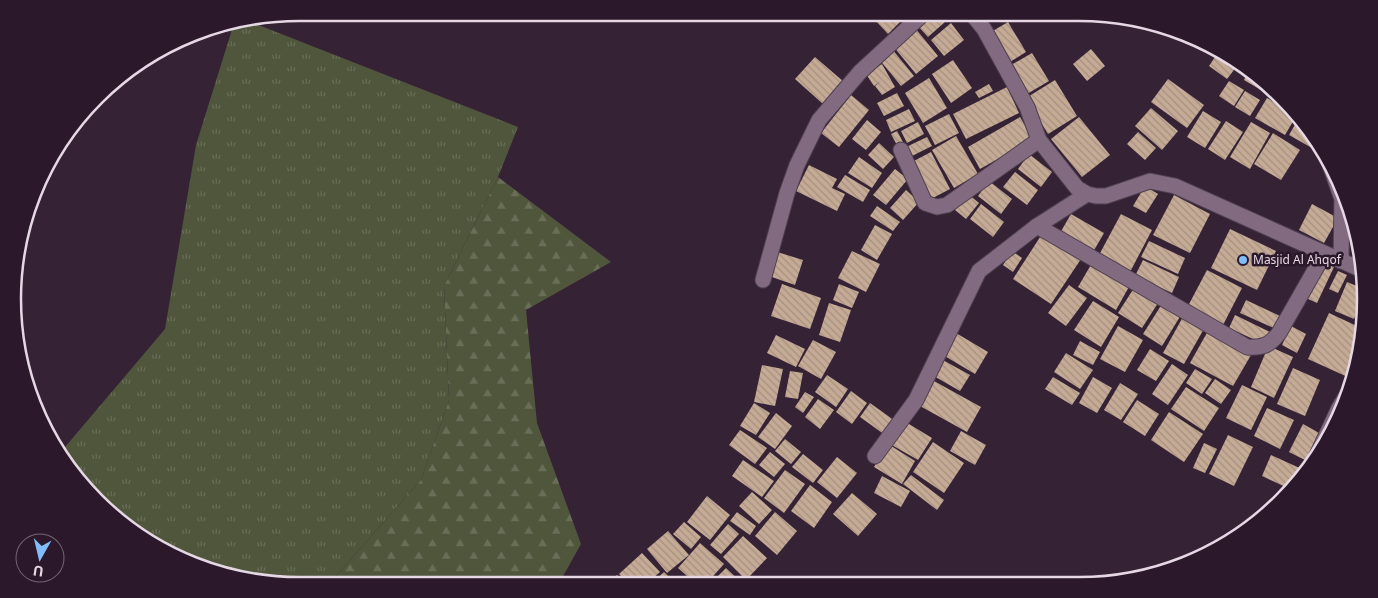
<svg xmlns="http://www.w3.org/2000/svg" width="1378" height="598" viewBox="0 0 1378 598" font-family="'Noto Sans',sans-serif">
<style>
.grass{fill:url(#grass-tufts)}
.forest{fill:url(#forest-firs)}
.building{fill:url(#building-back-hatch)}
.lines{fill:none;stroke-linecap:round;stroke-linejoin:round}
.minor-casing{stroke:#504050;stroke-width:17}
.minor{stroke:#826b81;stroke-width:15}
.poi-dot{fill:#81bdfa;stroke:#2b182a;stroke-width:2}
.labels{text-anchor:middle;stroke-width:5;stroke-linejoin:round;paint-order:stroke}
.poi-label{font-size:12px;fill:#e5d8e4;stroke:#2b182a;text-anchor:start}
.rim{fill:none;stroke:#e5d8e4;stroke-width:2.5}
</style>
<defs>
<pattern id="grass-tufts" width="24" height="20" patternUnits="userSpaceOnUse" patternTransform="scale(1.25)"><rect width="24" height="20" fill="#4f563b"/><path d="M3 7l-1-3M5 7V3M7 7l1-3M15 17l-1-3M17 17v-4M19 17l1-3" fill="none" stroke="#686e57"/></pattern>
<pattern id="forest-firs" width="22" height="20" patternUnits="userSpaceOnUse" patternTransform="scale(1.25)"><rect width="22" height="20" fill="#4f563b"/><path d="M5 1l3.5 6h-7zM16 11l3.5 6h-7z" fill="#686e57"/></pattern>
<pattern id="building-back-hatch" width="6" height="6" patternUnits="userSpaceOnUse" patternTransform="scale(1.25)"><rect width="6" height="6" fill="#c5ab95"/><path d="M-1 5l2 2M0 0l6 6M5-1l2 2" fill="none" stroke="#a59081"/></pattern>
</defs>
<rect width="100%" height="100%" fill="#352235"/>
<!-- grass -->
<path class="grass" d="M248,21l270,106 -20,50 -54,109 5,114 -28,80 -93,105h-29l-92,-15 -97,-55 -50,-62 105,-124 31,-184 38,-122z"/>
<!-- forest -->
<path class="forest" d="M498,177l113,85 -85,48 11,113 44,121 -23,41h-230l93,-105 28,-80 -5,-114z"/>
<!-- building -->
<g class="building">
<path d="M865,13h14l-7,6z"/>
<path d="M883,13h9l9,8 -13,13 -13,-14z"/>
<path d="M931,13h5l9,9 -17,15 -11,-12z"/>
<path d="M1008,22l18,30 -16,10 -19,-30z"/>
<path d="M951,23l13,17 -20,16 -13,-16z"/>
<path d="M915,28l23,28 -22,18 -23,-28z"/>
<path d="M892,49l22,27 -13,10 -22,-27z"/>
<path d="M1091,49l14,17 -18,15 -14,-17z"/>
<path d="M1032,53l17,28 -22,13 -16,-29z"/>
<path d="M1217,54l20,12 -10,13 -18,-13z"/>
<path d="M815,57l29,25 -21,22 -28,-25z"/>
<path d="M953,60l19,28 -21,15 -19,-29z"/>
<path d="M882,64l13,23 -13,8 -7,-9 6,-5 -7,5 -8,-12z"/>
<path d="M1248,72l20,12 15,19 -39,-23z"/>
<path d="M929,78l18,30 -24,15 -18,-30z"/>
<path d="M1168,79l36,26 -17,23 -36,-26z"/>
<path d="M1055,80l22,36 -29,18 -22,-36z"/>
<path d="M1229,81l15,9 -10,16 -15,-10z"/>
<path d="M989,84l4,7 -14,7 -4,-6z"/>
<path d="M1007,87l12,26 -53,26 -13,-25z"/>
<path d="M1245,91l15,9 -10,16 -15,-9z"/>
<path d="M897,93l7,13 -20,10 -7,-13z"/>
<path d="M851,95l18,15 -30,37 -18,-14z"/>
<path d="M1267,98l21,12 7,8 -10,17 -30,-17z"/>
<path d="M1151,108l27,23 -16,19 -27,-24z"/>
<path d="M909,109l6,12 -24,11 -5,-12z"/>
<path d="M1203,111l18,11 -16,26 -18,-11z"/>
<path d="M949,114l10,19 -24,12 -10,-19z"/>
<path d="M1020,117l13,22 -53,30 -12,-22z"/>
<path d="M1079,117l31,38 -28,22 -31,-38z"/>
<path d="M867,120l14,12 -15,18 -14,-11z"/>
<path d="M1226,121l17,11 -18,28 -17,-11z"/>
<path d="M1297,121l17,23 -2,4 -23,-13z"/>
<path d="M918,122l6,12 -17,9 -6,-12z"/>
<path d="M1251,122l19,11 -20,36 -20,-12z"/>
<path d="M897,131l7,13 -6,3 -7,-13z"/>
<path d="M1138,132l18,16 -11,12 -18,-16z"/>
<path d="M1273,133l27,17 -19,30 -27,-16z"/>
<path d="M956,136l22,38 -24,14 -22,-38z"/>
<path d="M927,137l5,9 -26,13 -4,-10z"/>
<path d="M879,143l15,14 -11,12 -15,-14z"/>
<path d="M931,152l19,37 -21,11 -19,-37z"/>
<path d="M1029,154l23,18 -11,15 -23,-18z"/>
<path d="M859,157l23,16 -10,15 -24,-15z"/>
<path d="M809,165l28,14 -5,9 13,6 -8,17 -41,-20z"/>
<path d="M895,169l13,10 -22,26 -13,-10z"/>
<path d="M1015,172l23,18 -11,15 -24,-18z"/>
<path d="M845,175l25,15 -7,12 -26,-15z"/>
<path d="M989,181l23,18 -11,15 -23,-18z"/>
<path d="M1145,186l13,8 -12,19 -13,-7z"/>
<path d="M906,190l13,12 -16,18 -13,-12z"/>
<path d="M968,194l11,9 -13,16 -11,-9z"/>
<path d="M1174,195l36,19 -20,39 -37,-18z"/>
<path d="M981,204l23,18 -11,15 -23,-18z"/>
<path d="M1312,204l26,14 -14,25 -25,-13z"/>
<path d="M877,206l23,16 -7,9 -23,-15z"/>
<path d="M1071,214l33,19 -11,19 -33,-19z"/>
<path d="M1121,214l31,16 -22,42 -31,-17z"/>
<path d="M875,225l17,9 -15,26 -16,-10z"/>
<path d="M1230,229l46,22 -19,39 -46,-22z"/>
<path d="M1042,234l39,25 -30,45 -38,-25z"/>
<path d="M1149,241l36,17 -7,16 -37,-17z"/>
<path d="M774,251l29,9 -8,25 -29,-10z"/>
<path d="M852,251l28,13 -14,28 -28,-14z"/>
<path d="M1012,251l10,7 -9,14 -10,-7z"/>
<path d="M1143,260l36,17 -7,16 -37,-17z"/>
<path d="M1323,262l11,5 -17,36 -11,-5z"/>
<path d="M1092,263l38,22 -14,25 -38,-23z"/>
<path d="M1207,270l35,18 -19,37 -35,-19z"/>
<path d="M1338,271l9,4 -9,18 -9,-4z"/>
<path d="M1347,282l17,7 -2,11 -8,19 -19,-8z"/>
<path d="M782,284l39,14 -11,31 -39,-13z"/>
<path d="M839,284l20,8 -7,16 -19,-8z"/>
<path d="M1069,285l18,13 -21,28 -18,-13z"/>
<path d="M1134,288l24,15 -16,25 -24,-15z"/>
<path d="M1246,300l36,17 -6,12 -36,-16z"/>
<path d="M1093,301l26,16 -18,30 -27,-17z"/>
<path d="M829,303l22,7 -11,32 -21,-7z"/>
<path d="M1162,304l19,11 -19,31 -19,-12z"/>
<path d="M1329,313l30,14 -7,52 -44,-20z"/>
<path d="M1184,315l21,12 -21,37 -21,-11z"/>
<path d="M1235,315l35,17 -6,12 -35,-16z"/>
<path d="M1118,326l25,14 -18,32 -25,-13z"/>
<path d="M1291,326l15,8 -9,19 -15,-8z"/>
<path d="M1208,331l43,24 -18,31 -43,-23z"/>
<path d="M956,333l32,19 -13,22 -32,-19z"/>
<path d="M776,335l29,14 -9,18 -29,-14z"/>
<path d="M813,340l23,12 -15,27 -23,-13z"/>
<path d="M1080,341l20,11 -7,13 -20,-10z"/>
<path d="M1273,348l20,9 -19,41 -23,-11 14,-33z"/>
<path d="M1150,349l19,12 -13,20 -19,-11z"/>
<path d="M1066,353l27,17 -13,19 -26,-17z"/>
<path d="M941,359l29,16 -10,16 -28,-16z"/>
<path d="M1172,364l16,11 -20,30 -16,-11z"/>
<path d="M762,365l21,4 -8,37 -21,-4z"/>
<path d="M1293,368l27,12 -15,36 -28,-12z"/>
<path d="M1195,369l17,10 -10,15 -16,-11z"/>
<path d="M790,371l13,2 -5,26 -13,-2z"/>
<path d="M827,375l21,14 -12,18 -21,-15z"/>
<path d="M1053,377l27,16 -8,12 -27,-16z"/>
<path d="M1093,377l19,11 -15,25 -18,-10z"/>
<path d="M1215,379l16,11 -10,14 -16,-11z"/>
<path d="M934,381l47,26 -14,25 -47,-26z"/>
<path d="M1120,383l18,11 -17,26 -17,-10z"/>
<path d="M1242,385l25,12 -16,33 -25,-12z"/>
<path d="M1186,387l33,21 -15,23 -33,-22z"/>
<path d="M851,391l16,12 -15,21 -16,-12z"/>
<path d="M805,392l9,5 -11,16 -8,-6z"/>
<path d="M818,399l16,11 -14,19 -15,-12z"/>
<path d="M1137,400l22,14 -14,22 -22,-14z"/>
<path d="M754,403l16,10 -14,22 -16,-9z"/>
<path d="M870,403l25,18 -10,14 -25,-18z"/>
<path d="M1267,408l27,12 -14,29 -26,-13z"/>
<path d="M1169,412l34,22 -19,28 -33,-22z"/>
<path d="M776,413l16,13 -17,23 -17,-12z"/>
<path d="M904,421l28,17 -14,22 -28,-16z"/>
<path d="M1303,424l18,10 -14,27 -18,-9z"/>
<path d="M740,430l27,18 -12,16 -26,-19z"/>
<path d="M961,431l25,14 -11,20 -25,-14z"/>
<path d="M1228,435l25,12 -19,39 -25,-12z"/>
<path d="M785,439l16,13 -10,12 -16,-13z"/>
<path d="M933,442l31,21 -20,30 -31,-21z"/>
<path d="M1204,443l13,6 -12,24 -12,-5z"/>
<path d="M888,444l27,17 -13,23 -28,-17z"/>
<path d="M770,452l15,12 -11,13 -15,-12z"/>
<path d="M803,454l20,16 -10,13 -21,-16z"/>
<path d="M1271,455l33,15 -4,8 -10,11 -28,-13z"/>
<path d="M837,457l20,16 -20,25 -20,-16z"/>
<path d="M743,460l31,21 -12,16 -30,-21z"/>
<path d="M785,470l20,14 -21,29 -20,-15z"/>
<path d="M911,475l33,25 -7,10 -34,-26z"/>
<path d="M882,476l28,15 -9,16 -27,-14z"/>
<path d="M810,485l22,17 -18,26 -23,-17z"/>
<path d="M752,492l20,18 -13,14 -20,-18z"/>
<path d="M852,493l25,21 -19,22 -25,-22z"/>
<path d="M707,496l23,19 -20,25 -23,-18z"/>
<path d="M737,512l19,14 -6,9 -20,-14z"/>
<path d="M775,512l22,19 -20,24 -22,-19z"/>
<path d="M684,522l17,15 -10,12 -18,-15z"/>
<path d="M728,524l11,10 -18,20 -11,-9z"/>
<path d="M668,531l21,24 -22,18 -20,-24z"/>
<path d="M743,536l24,22 -21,22 -23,-23z"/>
<path d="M700,543l24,21 -18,20h-10l-18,-16z"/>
<path d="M642,553l18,19 -14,12h-17l-10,-10z"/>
<path d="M726,568l17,16h-33z"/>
<path d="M664,572l12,12h-25z"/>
<path d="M617,575l8,10h-18z"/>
</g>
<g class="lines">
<defs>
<g id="minor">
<path d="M971,13l13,16 43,78 12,33 38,48 10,6 9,2h10l44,-15 25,5 187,84"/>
<path d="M901,150l24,53 12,4 10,-2 92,-65"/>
<path d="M1330,165l12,34 -1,62"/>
<path d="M1037,226l210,121c16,1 23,-2 32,-14l45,-79"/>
<path d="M763,280l24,-87 10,-28 22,-45 41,-48 64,-59"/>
<path d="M875,456l41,-56 63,-129 58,-45 50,-32"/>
<path d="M1313,464l26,-56 12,-20"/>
</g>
</defs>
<!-- minor casing -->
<use href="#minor" class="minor-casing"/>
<!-- minor -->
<use href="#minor" class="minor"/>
</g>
<!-- markers -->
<circle class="poi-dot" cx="1243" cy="260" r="5"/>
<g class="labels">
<!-- poi labels -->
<g class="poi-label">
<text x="1253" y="264">Masjid Al Ahqof</text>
</g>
</g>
<!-- crop -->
<path d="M0 0H1378V598H0ZM299 21H1079A278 278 0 0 1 1357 299V299A278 278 0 0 1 1079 577H299A278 278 0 0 1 21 299V299A278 278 0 0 1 299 21Z" fill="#2b182a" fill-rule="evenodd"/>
<path class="rim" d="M299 21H1079A278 278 0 0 1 1357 299V299A278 278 0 0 1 1079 577H299A278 278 0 0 1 21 299V299A278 278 0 0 1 299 21Z"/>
<!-- north arrow -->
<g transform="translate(40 558) rotate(188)"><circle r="24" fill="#2b182a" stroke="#756574"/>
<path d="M0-4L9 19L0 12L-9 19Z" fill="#81bdfa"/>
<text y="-8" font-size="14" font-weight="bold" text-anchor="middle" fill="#e5d8e4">U</text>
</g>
</svg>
